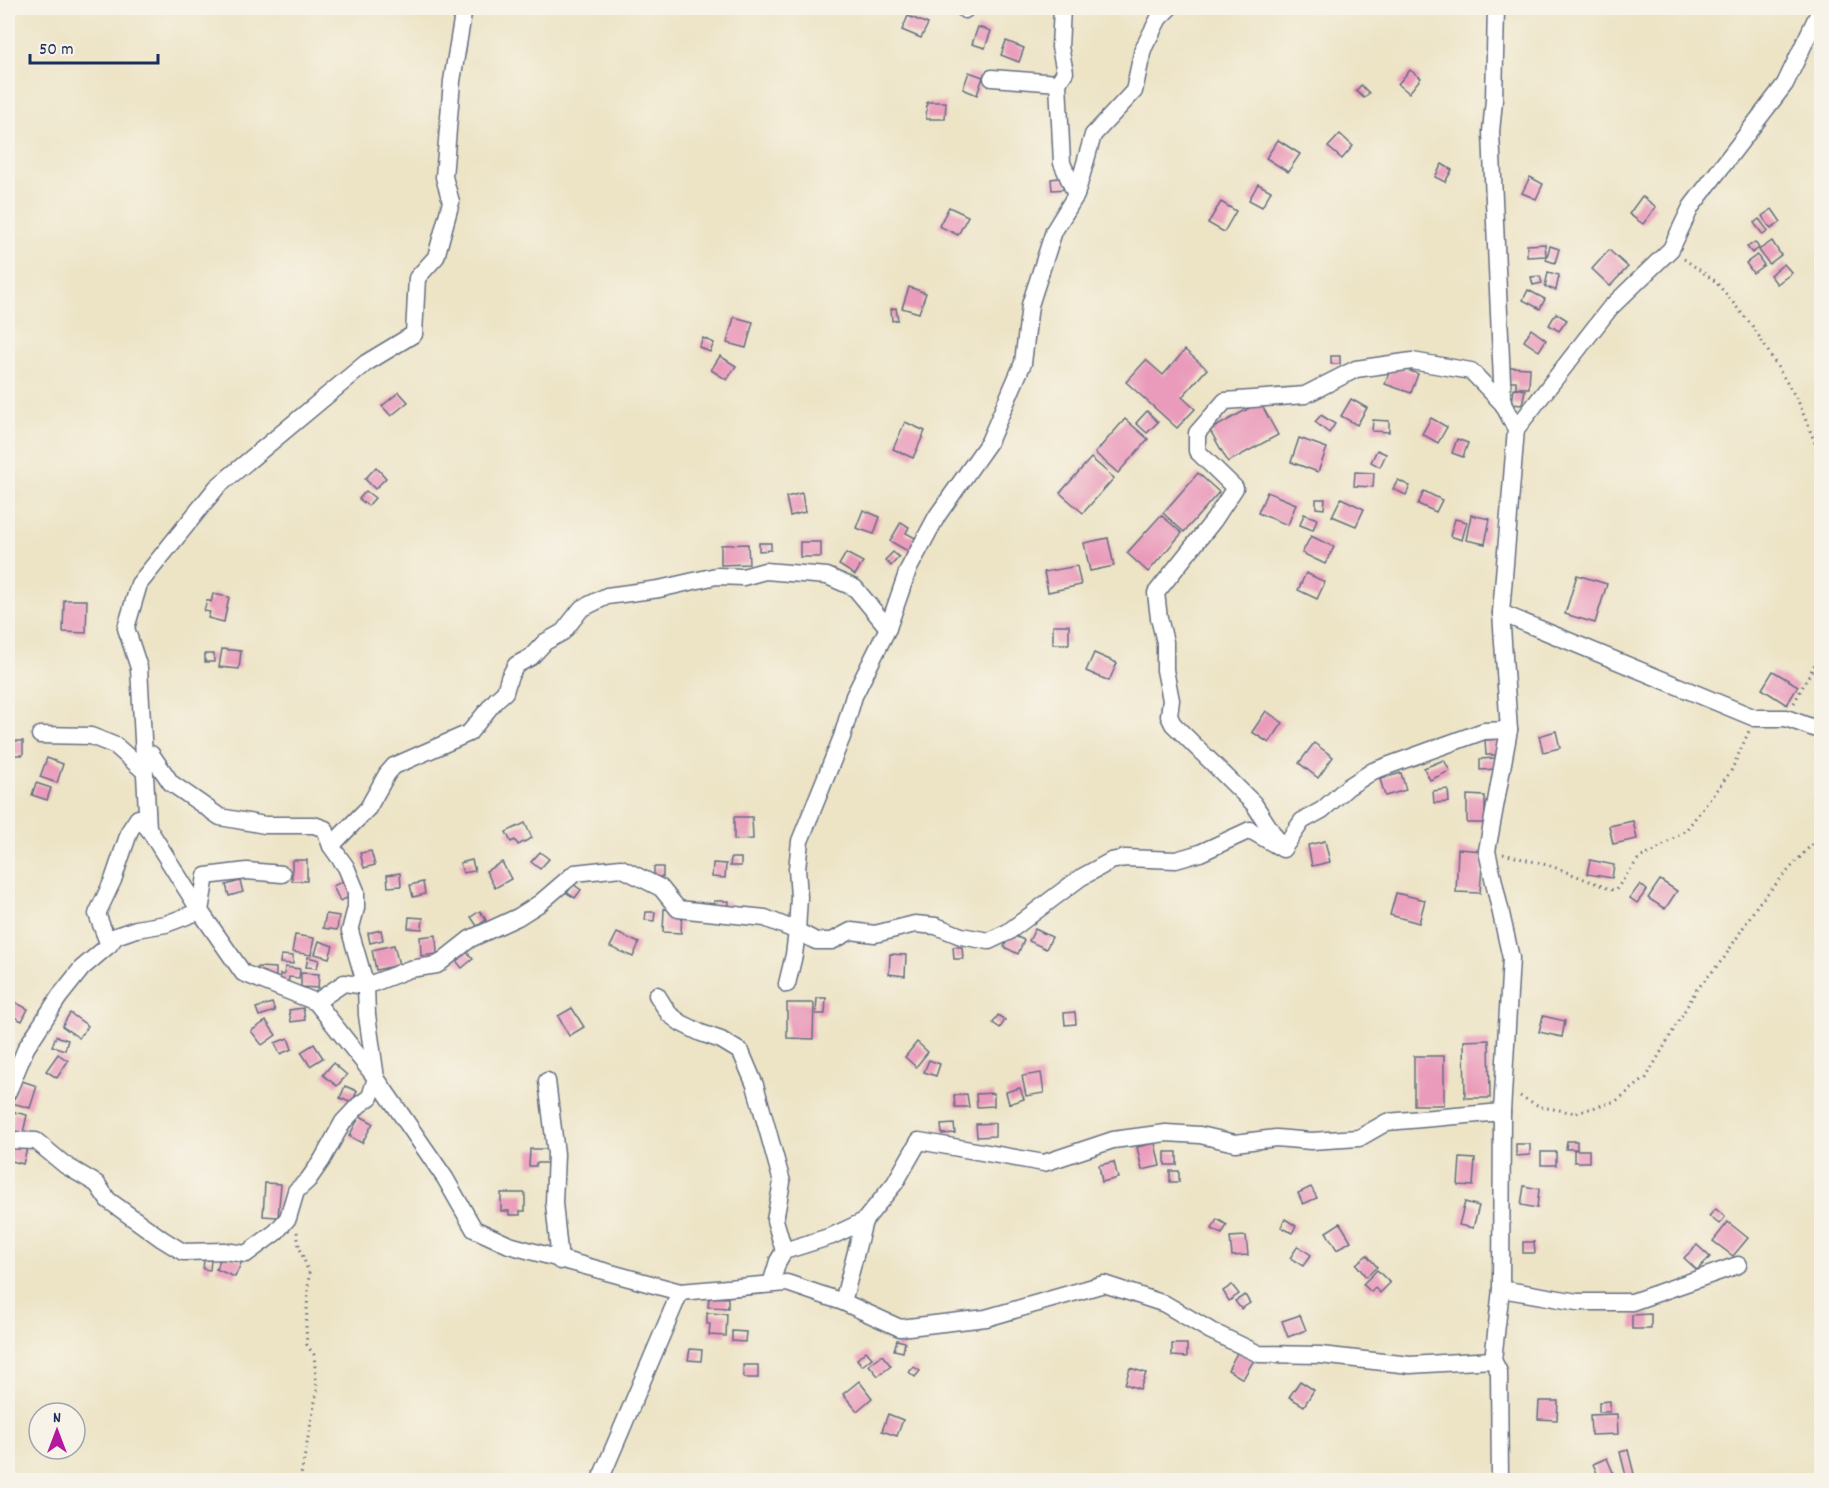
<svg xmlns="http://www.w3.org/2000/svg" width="1829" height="1488" viewBox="0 0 1829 1488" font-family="Dekko,sans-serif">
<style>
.building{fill:#ea9aba}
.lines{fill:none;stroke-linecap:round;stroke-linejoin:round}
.minor-casing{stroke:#646e82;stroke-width:19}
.path{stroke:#646e82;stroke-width:3;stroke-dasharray:1.5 4.5;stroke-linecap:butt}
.minor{stroke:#fff;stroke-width:16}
</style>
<rect width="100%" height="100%" fill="#f7f3e8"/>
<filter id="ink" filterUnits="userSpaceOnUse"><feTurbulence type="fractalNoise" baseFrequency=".0167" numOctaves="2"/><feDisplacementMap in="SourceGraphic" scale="12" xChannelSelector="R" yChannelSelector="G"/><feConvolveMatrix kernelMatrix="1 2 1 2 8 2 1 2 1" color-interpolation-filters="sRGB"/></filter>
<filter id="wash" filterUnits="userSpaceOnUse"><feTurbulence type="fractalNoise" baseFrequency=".008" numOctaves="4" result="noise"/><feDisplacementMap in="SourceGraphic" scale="24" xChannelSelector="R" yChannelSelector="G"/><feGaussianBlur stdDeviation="1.35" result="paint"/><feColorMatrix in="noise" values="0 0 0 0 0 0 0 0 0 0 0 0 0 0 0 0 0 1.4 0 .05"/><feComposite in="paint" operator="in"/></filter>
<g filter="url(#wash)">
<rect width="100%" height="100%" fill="#ede4c6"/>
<g id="blocks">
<!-- building -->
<g class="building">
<path d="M908,16l20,8 -7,14 -19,-8z"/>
<path d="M978,27l13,4 -6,17 -13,-4z"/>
<path d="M1006,41l18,7 -5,14 -18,-7z"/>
<path d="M1410,70l11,8 -12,15 -11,-9z"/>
<path d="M969,72l14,5 -6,18 -14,-6z"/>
<path d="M1361,85l8,8 -5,5 -8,-7z"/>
<path d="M927,102h19l-1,17h-19z"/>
<path d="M1340,134l13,12 -11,13 -14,-12z"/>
<path d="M1278,140l22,14 -12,18 -22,-14z"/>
<path d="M1442,164l10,6 -7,12 -10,-5z"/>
<path d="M1067,177l1,12 -16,1 -1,-11z"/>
<path d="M1530,177l13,7 -7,15 -14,-6z"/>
<path d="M1258,184l13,7 -9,16 -13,-7z"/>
<path d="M1642,196l14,11 -13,17 -14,-10z"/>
<path d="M1221,202l15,9 -12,21 -16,-9z"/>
<path d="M949,207l19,9 -10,19 -19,-9z"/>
<path d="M1772,209l9,13 -10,7 -9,-13z"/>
<path d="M1759,219l9,12 -5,4 -9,-12z"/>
<path d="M1772,241l9,14 -12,9 -10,-14z"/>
<path d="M1755,242l4,6 -7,5 -5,-6z"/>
<path d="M1545,244l1,12 -19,1v-12z"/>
<path d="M1550,246l9,3 -4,14 -9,-3z"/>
<path d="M1609,250l19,17 -18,19 -18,-17z"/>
<path d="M1757,255l7,10 -11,8 -7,-10z"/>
<path d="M1784,264l8,9 -15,11 -7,-9z"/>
<path d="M1548,272l11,3 -3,15 -11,-3z"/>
<path d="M1540,276l2,7 -9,2 -2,-8z"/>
<path d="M909,287l17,6 -7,20 -17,-5z"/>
<path d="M1528,290l17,9 -5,10 -17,-9z"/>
<path d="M896,308l2,12 -6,1 -1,-12z"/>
<path d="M1556,313l11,7 -8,11 -10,-6z"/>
<path d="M734,317l19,5 -7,26 -19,-5z"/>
<path d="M1531,329l15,11 -7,11 -15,-10z"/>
<path d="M703,338l11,5 -4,9 -11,-5z"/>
<path d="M1185,350l22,19 -25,28 13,12 -18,19 -51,-46 20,-22 17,15z"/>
<path d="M720,356l16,10 -9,14 -16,-10z"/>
<rect x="1331" y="356" width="9" height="8"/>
<path d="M1392,364l26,10 -7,19 -26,-9z"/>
<path d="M1509,367l21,1 -1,20h-13v-7h-8z"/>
<path d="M1514,388l11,2 -3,15 -10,-1z"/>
<path d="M399,392l9,10 -17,14 -9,-10z"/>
<path d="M1351,399l16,9 -10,17 -16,-9z"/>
<path d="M1260,402l18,33 -50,27 -18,-32z"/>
<path d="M1147,411l11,11 -11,11 -11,-10z"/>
<path d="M1321,415l14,9 -6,9 -14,-11z"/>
<path d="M1431,418l16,9 -9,16 -16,-9z"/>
<path d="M1125,419l23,20 -30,34 -23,-20z"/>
<path d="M1373,420l16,1v11l-17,-1z"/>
<path d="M905,422l20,9 -12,27 -20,-9z"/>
<path d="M1299,438l28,10 -9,24 -27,-10z"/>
<path d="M1457,439l11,4 -5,14 -11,-4z"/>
<path d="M1377,450l9,4 -6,13 -9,-5z"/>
<path d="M1091,458l23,20 -31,35 -23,-20z"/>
<path d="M376,467l10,11 -11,11 -10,-10z"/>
<path d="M1355,472l19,1 -1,14 -19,-1z"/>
<path d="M1198,473l21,19 -35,40 -21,-19z"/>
<path d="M1398,480l12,6 -4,9 -13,-6z"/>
<path d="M366,491l9,7 -7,8 -9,-7z"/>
<path d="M1424,491l18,9 -6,12 -18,-8z"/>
<path d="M1267,492l29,12 -8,21 -30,-12z"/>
<path d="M802,493l3,19 -15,4 -4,-19z"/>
<path d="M1341,498l23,11 -8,17 -24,-10z"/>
<path d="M1316,499h9l-1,10 -8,-1z"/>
<path d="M863,510l17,7 -6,17 -18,-6z"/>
<path d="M1304,514l13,5 -4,11 -13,-5z"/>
<path d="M1161,515l21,18 -34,39 -21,-19z"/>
<path d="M1471,515l19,4 -5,25 -19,-4z"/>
<path d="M1455,519l12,3 -5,18 -12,-4z"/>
<path d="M901,522l8,5 -3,6 13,7 -8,13 -21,-12z"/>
<path d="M1311,536l23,11 -9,17 -23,-11z"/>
<path d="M1108,538l6,28 -24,5 -6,-28z"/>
<rect x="800" y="542" width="21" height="15"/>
<path d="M759,543h12v7l-12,1z"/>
<path d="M748,544l1,20 -28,1v-20z"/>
<path d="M893,552l6,5 -8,9 -6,-6z"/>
<path d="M846,553l17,9 -8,13 -16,-10z"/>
<path d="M1077,566l4,19 -33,7 -4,-20z"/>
<path d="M1306,573l19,9 -8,17 -19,-9z"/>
<path d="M1577,575l30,9 -12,39 -30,-9z"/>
<path d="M213,594l16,3 -5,25 -16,-4 2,-6 -6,-1 3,-11 4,2z"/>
<path d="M64,600h23l-1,33 -23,-1z"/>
<rect x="1053" y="625" width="16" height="19"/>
<path d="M222,649l19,2 -2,18 -20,-2z"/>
<path d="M1094,653l23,10 -8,18 -23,-10z"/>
<rect x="205" y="654" width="9" height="8"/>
<path d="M1773,671l25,15 -11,19 -25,-16z"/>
<path d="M1818,693l4,1v16l-7,-1z"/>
<path d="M1266,711l17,12 -14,20 -17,-11z"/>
<path d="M1556,731l4,17 -17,4 -4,-16z"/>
<path d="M1501,739v16h-15l-1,-15z"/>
<rect x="11" y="741" width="12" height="14"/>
<path d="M1314,743l19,14 -15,21 -19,-15z"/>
<path d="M47,758l16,6 -6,19 -17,-6z"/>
<path d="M1496,758v11l-16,1v-11z"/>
<path d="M1444,760l6,11 -20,9 -6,-12z"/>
<path d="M1401,773l5,17 -21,6 -5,-17z"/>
<path d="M36,783l15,5 -4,12 -15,-5z"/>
<path d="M1448,789l1,13 -15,1 -1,-12z"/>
<path d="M1467,795l18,1v27h-18z"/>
<path d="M734,817h18l1,22 -19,1z"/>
<path d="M1633,821l4,18 -24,5 -4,-18z"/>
<path d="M525,823l7,15 -14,7 -3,-5 -4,2 -5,-10z"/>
<path d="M1325,841l5,21 -18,4 -4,-21z"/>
<path d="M1458,849l25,2 -3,42 -24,-1z"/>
<path d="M371,851l4,14 -11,3 -4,-15z"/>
<path d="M540,852l9,7 -9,10 -9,-7z"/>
<path d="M731,858h10v8h-11z"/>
<rect x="292" y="860" width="15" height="21"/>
<path d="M472,860l3,11 -12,2 -3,-10z"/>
<path d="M1590,860l24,5 -2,13 -25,-4z"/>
<path d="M502,862l9,17 -16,9 -9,-17z"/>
<path d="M713,863l13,1 -1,14 -13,-1z"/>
<rect x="654" y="867" width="9" height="10"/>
<path d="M400,873l1,13 -13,1 -1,-12z"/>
<path d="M348,879l6,16 -14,6 -7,-15z"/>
<path d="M1660,880l17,11 -12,18 -17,-11z"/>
<path d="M240,881l3,11 -14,4 -3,-11z"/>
<path d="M423,882l2,12 -12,3 -3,-12z"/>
<path d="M573,884l8,6 -6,8 -8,-5z"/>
<path d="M1640,884l7,6 -10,13 -7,-5z"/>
<path d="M1396,893l29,7 -6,23 -29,-8z"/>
<path d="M714,901h15l-1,16h-14z"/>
<path d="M664,909l18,1 -1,23 -18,-1z"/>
<path d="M480,911l6,9 -9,6 -6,-9z"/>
<path d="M646,912h9l-1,9 -9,-1z"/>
<path d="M326,914l13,2 -2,14 -14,-2z"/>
<path d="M409,917l14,1 -1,11 -14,-1z"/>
<path d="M1035,929l17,8 -6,12 -17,-8z"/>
<path d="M381,930l2,10 -13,3 -2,-10z"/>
<path d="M617,933l22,10 -6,14 -23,-10z"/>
<path d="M1010,934l14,6 -6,14 -14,-7z"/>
<path d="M295,935l19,3 -3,17 -19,-3z"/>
<path d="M436,935l1,19 -16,2 -1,-19z"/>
<path d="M319,941l14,5 -4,12 -14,-4z"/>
<path d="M394,945l5,20 -23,5 -4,-20z"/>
<path d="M953,947h9l1,12h-9z"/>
<path d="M464,949l9,10 -11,9 -9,-11z"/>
<path d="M890,954l16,1 -1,21 -16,-2z"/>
<path d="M281,955l12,1v8l-13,-1z"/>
<path d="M308,957l11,3 -2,8 -11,-1z"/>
<path d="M258,967l18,1v13h-18z"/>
<path d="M285,967l15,2 -1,9 -10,-1 -1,9 -9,-1 1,-11 4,1z"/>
<path d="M301,973l18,1 -1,14 -17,-1z"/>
<path d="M817,998h9l-1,16h-9z"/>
<path d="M11,1000l17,9 -6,12 -14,-7v-8z"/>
<path d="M272,1003l3,8 -16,5 -3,-8z"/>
<path d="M787,1003h27l-1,36 -26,-1z"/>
<path d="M303,1008l2,12 -14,2 -2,-12z"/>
<path d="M572,1008l12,19 -15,9 -11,-20z"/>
<path d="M1075,1012l1,12 -11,1 -1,-12z"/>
<path d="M70,1013l18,13 -9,12 -17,-12z"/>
<path d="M998,1015l7,5 -5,8 -7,-5z"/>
<path d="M1543,1016l22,5 -3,16 -23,-5z"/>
<path d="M266,1021l10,14 -14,10 -11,-14z"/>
<path d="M56,1036l12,4 -3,10 -13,-4z"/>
<path d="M288,1038l4,11 -12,5 -5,-11z"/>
<path d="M1489,1040l1,58h-25l-1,-57z"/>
<path d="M917,1042l11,10 -12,15 -11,-10z"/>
<path d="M314,1044l9,14 -13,8 -9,-14z"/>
<path d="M58,1054l10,7 -11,17 -11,-7z"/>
<rect x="1414" y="1056" width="30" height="49"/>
<path d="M929,1060l11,4 -4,12 -12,-4z"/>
<path d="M333,1063l14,12 -10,11 -14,-11z"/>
<path d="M1041,1073l3,20 -18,3 -4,-20z"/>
<path d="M19,1080l18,6 -7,22 -18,-5z"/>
<path d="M345,1086l12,5 -5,12 -12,-5z"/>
<path d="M1020,1088l4,11 -15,5 -3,-12z"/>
<path d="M994,1093v13l-17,1 -1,-13z"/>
<path d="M967,1094l2,13h-14l-1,-12z"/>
<path d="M14,1112l13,3 -4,18 -12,-3z"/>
<path d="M360,1116l13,7 -11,20 -13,-7z"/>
<path d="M995,1123v13l-18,1 -1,-13z"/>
<path d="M954,1124l1,9 -13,1 -1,-9z"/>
<path d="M1567,1141h10v8h-11z"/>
<path d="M1155,1143l5,23 -18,4 -5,-23z"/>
<path d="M8,1144l19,5 -4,15 -15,-4z"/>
<path d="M1516,1144h14v11l-14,1z"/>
<path d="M530,1149h18v14h-12v3h-7z"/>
<rect x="1574" y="1150" width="15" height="12"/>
<rect x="1165" y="1152" width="12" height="13"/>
<rect x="1541" y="1152" width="15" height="13"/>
<path d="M1460,1158l15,1 -2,27 -15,-1z"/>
<path d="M1114,1162l4,16 -16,4 -3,-17z"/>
<rect x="1170" y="1171" width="9" height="11"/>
<path d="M265,1183l16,1 -3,33 -15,-1z"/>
<path d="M1524,1186l15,3 -2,19 -16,-3z"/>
<path d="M1311,1187l6,11 -14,6 -5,-11z"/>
<path d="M501,1193h24v18h-5v4h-11v-4h-8z"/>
<path d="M1465,1202l14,4 -6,22 -14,-3z"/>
<path d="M1716,1209l9,8 -6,7 -10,-8z"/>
<path d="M1217,1219l10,6 -5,9 -10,-5z"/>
<path d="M1285,1219l11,7 -4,7 -11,-6z"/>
<path d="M1728,1222l20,16 -15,18 -20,-15z"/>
<path d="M1340,1223l11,18 -14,9 -11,-18z"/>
<path d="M1246,1236l2,19 -16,1 -2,-19z"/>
<path d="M1523,1242h11l1,11h-12z"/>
<path d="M1697,1245l13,12 -13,13 -13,-12z"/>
<path d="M1298,1246l13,9 -8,11 -13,-8z"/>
<path d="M223,1253l19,8 -7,16 -19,-8z"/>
<path d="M1367,1255l10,12 -11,10 -10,-13z"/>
<path d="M204,1260h7l-1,10 -7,-1z"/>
<path d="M1377,1270l13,13 -10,10 -5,-5 -4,4 -8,-8z"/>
<path d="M1232,1285l7,9 -10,7 -6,-10z"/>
<path d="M1245,1295l5,8 -9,6 -6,-8z"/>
<path d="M709,1297l19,1v10l-20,-1z"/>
<path d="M707,1313l20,1 -1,22 -17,-1 1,-11h-3z"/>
<path d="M1651,1314v15h-19v-14z"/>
<path d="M1300,1315l6,15 -18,7 -6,-16z"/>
<path d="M732,1331l14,1 -1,10 -13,-1z"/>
<path d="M897,1340l8,2 -2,10 -9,-2z"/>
<path d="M1172,1344h15v13l-15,-1z"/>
<path d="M690,1349l12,1 -1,11 -13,-1z"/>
<path d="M866,1351l6,7 -10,8 -5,-7z"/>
<path d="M1238,1351l16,9 -11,19 -15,-9z"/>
<path d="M882,1355l9,11 -13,10 -9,-11z"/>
<path d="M743,1365h15v13h-14z"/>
<path d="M914,1367l6,4 -5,6 -6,-5z"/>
<path d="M1130,1368l16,5 -6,16 -15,-5z"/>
<path d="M859,1381l13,17 -15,13 -14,-17z"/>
<path d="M1300,1381l14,9 -10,16 -15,-9z"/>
<path d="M1539,1401h19l-1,19 -19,-1z"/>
<path d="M1610,1401v11h-11v-10z"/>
<path d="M888,1414l15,6 -6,16 -15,-5z"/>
<path d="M1617,1414l1,20 -27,1 -1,-20z"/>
<path d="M1628,1450l6,24 -8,2 -6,-24z"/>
<path d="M1607,1458l7,17 -14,5 -7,-16z"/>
</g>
</g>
</g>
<g filter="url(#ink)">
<use href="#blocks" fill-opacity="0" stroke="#646e82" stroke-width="1.5"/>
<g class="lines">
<defs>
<g id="minor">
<path d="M464,8l-12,73 -8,96 7,25 -15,55 -19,21 -3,56 -48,29 -149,124 -78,97 -13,44 13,40 9,160 52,83 43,62 73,29 60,76 69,100 29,51 35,16 171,47 107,-9 56,19 57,26 86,-10 118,-34 61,20 46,27 48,23 61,1 90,10 83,-5"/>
<path d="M1496,8l-2,92 -3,32 12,272 13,25 -15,184 8,117 -22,121 24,107 -9,154 -1,177 -8,71 6,12 1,108"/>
<path d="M965,10l1,-2"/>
<path d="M992,78l66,5 4,80 14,32 -22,36 -24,74 -7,58 -34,79 -52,74 -29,54 -20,58 -34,68 -12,41 -42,104 -3,28 2,28 -2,34 19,10h16l19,-10 24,3 40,-10 21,2 25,10 28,5 19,-9 72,-54 31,-17 14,-3 51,2 24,-7 50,-23 33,19 19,-28 20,-11 26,-23 25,-16 111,-40 25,-1"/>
<path d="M1058,83l7,-11 -5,-25 2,-39"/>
<path d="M1076,195l17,-60 41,-44 9,-42 16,-31 10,-10"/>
<path d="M1516,429l94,-121 61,-59 20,-42 94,-123 36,-76"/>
<path d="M1501,613l254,105h31l36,13"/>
<path d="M40,735l51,1 25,10 28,25 7,-17 20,29 49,34 45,8h49l11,4 6,17"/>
<path d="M1281,846l-27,-42 -81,-80 -4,-8 2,-16 -6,-30v-28l-6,-24 -3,-25 58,-73 21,-32 -38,-37v-18l28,-32 80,-6 51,-26 56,-8 59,10 32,33"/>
<path d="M109,945l-12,-31 16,-34 17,-50 8,-12 10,10"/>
<path d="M657,995l12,19 12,9 20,10 20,7 20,12 14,33 27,97 -7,38 9,31"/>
<path d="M316,1002l28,-19 22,3 44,-17 27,-4 33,-26 48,-22 22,-14 35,-30 46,-5 40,20 17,21 87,9 32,13 -3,24 -7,29"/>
<path d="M547,1081l9,73 -2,49 6,58"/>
<path d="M8,1092l18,-44 33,-51 23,-29 27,-23 7,-9 20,-7 30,-5 34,-13 6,-35 41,-5 35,3"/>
<path d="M8,1140l28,1 29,24 32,19 11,16 54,39 21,13 41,-1 22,3 30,-22 12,-14 8,-27 12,-11 14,-20 21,-38 16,-17 11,-8 6,-19 -9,-63 -1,-29 -16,-55 6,-23v-17l-10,-24 -15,-21 37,-38 19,-34 7,-8 75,-33 27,-33 9,-8 4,-14 7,-13 15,-8 14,-15 18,-10 18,-23 26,-13 52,-7 57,-13 27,1 22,-6 62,5 28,12 33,40"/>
<path d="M771,1284l7,-23 6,-10 48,-15 32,-15"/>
<path d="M1501,1289l76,13h55l106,-37"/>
<path d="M843,1302l21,-81 31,-38 24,-42 125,22 69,-23 53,-7 34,2 35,8 41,-5 35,3 48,-3 28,-16 115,-10"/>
<path d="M600,1480l80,-188"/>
</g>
</defs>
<!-- minor casing -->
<use href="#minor" class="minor-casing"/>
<!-- path -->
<g class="path">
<path d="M1684,259l31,22 39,47 44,73 24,59"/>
<path d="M1794,703l28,-52"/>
<path d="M1503,854l48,12 64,25 24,-33 16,-7 32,-22 44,-58 18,-40"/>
<path d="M1520,1096l21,11 35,6 40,-12 30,-23 51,-89 27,-31 34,-54 64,-71"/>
<path d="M297,1232l2,14 10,27 -3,54 1,18 7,10 3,36 -17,89"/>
</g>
<!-- minor -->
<use href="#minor" class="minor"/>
</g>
</g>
<!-- margin -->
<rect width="1829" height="1488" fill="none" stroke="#f7f3e8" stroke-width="30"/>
<!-- north arrow -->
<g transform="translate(57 1431)"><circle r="28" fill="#f7f3e8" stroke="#9fa5b1" stroke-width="1.5"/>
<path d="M0-4.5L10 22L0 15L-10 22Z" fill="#b5179e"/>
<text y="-9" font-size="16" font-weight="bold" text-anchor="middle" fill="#1b2f5e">N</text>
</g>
<!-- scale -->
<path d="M30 54v9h128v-9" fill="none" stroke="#1b2f5e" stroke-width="3"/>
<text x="39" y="54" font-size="18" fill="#1b2f5e" stroke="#f7f3e8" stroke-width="4.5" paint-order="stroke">50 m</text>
</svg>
